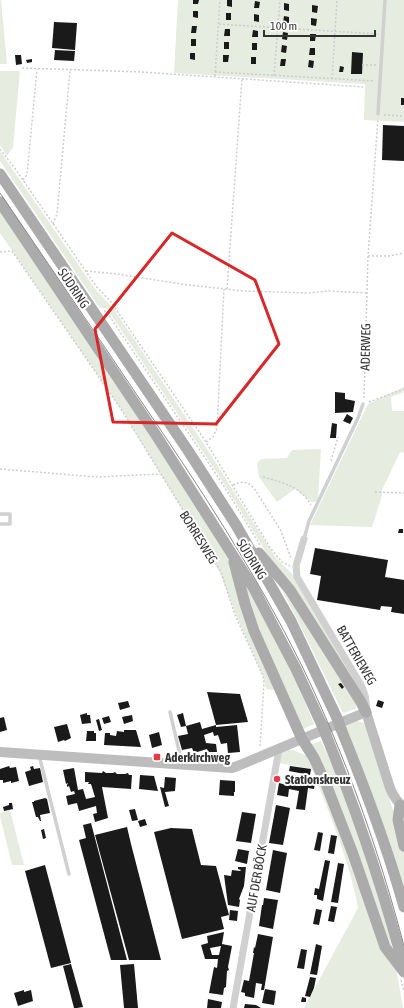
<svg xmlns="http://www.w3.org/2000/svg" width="404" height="1008" viewBox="0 0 404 1008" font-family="'Asap Condensed',sans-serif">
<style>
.green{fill:#e6ecdf}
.building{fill:#1a1a1a;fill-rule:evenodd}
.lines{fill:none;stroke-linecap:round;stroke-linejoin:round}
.path{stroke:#cdcdcd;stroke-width:1.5;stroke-dasharray:2 2;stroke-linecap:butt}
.lane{stroke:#d0d0d0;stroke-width:3.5}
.street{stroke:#d0d0d0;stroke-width:7}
.secondary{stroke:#bdbdbd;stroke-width:10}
.primary{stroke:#ababab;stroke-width:11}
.tram{stroke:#888;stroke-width:1}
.primary-bridge{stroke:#ababab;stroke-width:11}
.marked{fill:none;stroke:#d62828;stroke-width:3;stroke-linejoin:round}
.poi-dot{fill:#e63946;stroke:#fff;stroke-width:1.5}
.labels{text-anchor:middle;stroke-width:4;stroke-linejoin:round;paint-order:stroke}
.street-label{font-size:13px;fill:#333;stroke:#fff}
.poi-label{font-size:13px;font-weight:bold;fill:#333;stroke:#fff;text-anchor:start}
</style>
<rect width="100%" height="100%" fill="#fff"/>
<!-- green -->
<g class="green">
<path d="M0,0h1l6,64h-7z"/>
<path d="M178,0h226v122l-40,-2 1,-36 -191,-11z"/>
<path d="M0,71h20l-7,76 -6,9 -7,-11z"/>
<path d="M0,151l95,138 19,20 95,143 61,97 7,10 16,16 60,100 11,24 -89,-132 -52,-85 -116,-173 -8,-2 -99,-146z"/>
<path d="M0,210l227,340 65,121 22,53 -18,8 -21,-42 -9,-1 -3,-13 -27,-61 -16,-42 -16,-28 -83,-136 -121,-176z"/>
<path d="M404,387v5l-13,5 1,14h12v42l-4,-1 -18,38v6l-10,31 -62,-2 58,-121z"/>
<path d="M321,449l-3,50 -3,3h-3l-17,-13 -18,13 -18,-25 -2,-14 4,-4 26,-1 5,-8z"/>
<path d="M275,577l9,11 73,117 -2,4 -12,4 -48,-98z"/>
<path d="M357,721l7,2 3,6 26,81 11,13v70l-60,-166z"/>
<path d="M321,741c31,63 55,132 70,201 5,22 8,44 12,66h-99l54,-100c-8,-46 -29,-95 -46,-139l-33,-6v-7l6,-6h8l14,6 5,-12z"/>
<path d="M10,810l14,55h-12l-12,-49v-3z"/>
</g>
<!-- building -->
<g class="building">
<path d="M193,0h6l-1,4h-5z"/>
<path d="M227,0h5v7l-5,-1z"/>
<path d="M255,1l5,1 -1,6h-5z"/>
<path d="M284,3l5,1v7l-5,-1z"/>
<path d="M312,5l6,1 -1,7 -5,-1z"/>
<path d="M193,11h5v7l-5,-1z"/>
<rect x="226" y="13" width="5" height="7"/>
<path d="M254,14l5,1v7l-5,-1z"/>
<path d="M284,16l5,1v6h-6z"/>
<path d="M311,18l6,1 -1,7 -5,-1z"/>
<path d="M54,22l23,1 -2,27 -23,-2z"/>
<path d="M192,26h5l-1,7h-5z"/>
<path d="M225,29h5v7h-6z"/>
<path d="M253,30l5,1v6h-6z"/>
<path d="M283,32l5,1 -1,7 -5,-1z"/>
<path d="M310,34h6l-1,7h-5z"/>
<rect x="191" y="39" width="5" height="7"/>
<rect x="224" y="42" width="5" height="7"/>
<rect x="252" y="43" width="5" height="7"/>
<path d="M282,45l5,1 -1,7 -5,-1z"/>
<path d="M310,48h5v7h-6z"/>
<path d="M55,50l20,1 -1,10 -20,-1z"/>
<path d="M352,52l11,1 -1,21h-11z"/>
<path d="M190,53h5v7l-5,-1z"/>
<path d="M15,55h6l1,9 -6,1z"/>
<path d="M223,55h6l-1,7h-5z"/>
<rect x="251" y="57" width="5" height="7"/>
<path d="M32,59v3l-5,1 -1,-3z"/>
<path d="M281,59h5l-1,7h-5z"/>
<path d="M309,60l5,1 -1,7 -5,-1z"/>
<path d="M340,66l4,1 -1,5h-4z"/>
<rect x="401" y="98" width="3" height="7"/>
<path d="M383,125l21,1v35l-22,-1z"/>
<path d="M335,392l10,1v6l10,2 -2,11 -18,1z"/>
<path d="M347,414l6,4 -3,6 -7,-3z"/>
<path d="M332,423l5,1 -1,14h-6z"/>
<path d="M399,529h4v4h-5z"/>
<path d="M315,548l73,12 -3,17 19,3v34l-13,-2 1,-5 -11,-1 -1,4 -63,-10 4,-24 -11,-2z"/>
<path d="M341,683l3,4 -2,2 -4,-5z"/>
<path d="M207,692l33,2 8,28 -32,3z"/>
<path d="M378,700l6,2 -2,6 -6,-2z"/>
<path d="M128,701l2,6 -10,3 -2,-7z"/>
<path d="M87,713v2h3l1,8 -9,1 -2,-9z"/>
<path d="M183,713l3,13 -5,1 -4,-12z"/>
<path d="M132,715l1,6 -9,3 -2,-7z"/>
<path d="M109,716l2,6 -7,2 -2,-6z"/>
<path d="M4,717l3,13 -7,2v-14z"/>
<path d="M99,719l3,11 -3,1 -3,-11z"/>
<path d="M200,722l2,7 14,-4v2l21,-2 3,27 -12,1 -1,-10 -6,1 -3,-9 -4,1 -1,-4 -9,3 2,8 10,1 1,8h-9l-1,-3 -13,4 -2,-5 -10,2 -4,-14 10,-2 -2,-8z"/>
<path d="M67,724l4,14 -6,3 -1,-1 -6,2 -4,-15z"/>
<path d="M124,730h12l5,17 -37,-2 1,-12h5v2l6,1 1,-5 7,1z"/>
<path d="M87,731h7v2h2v8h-10z"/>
<path d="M159,732l3,13 -10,3 -3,-13z"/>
<path d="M9,766l1,2 6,-1 3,14 -8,2v-2l-8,2v-3h-3v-11z"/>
<path d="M33,766l1,3 6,-1 3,14 -14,4 -4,-14 6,-2 -1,-3z"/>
<path d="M290,766l21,3 -1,6 -21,-4z"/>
<path d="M74,768l4,22 5,-1 3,10 9,-2 -4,-13h-3l1,-2h-4v-10l17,1 1,-2 3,2h7l2,-1 2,2h8l3,-1 1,2h3l-1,14 -29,-2 6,31 -13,4 -2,-8 4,-1 -1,-7 -17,5 -2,-8 -9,2 -2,-9 9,-2 -1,-3 -3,1 -2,-6 -2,1v-2l1,-2 -2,1 -3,-14z"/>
<path d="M140,775l14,1 4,15 -19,-2z"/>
<path d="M165,777l11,1 -1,13 -10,1 4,14 -4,1 -5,-20 4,1z"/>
<path d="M288,779l27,4 -1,6 -6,-1 -3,22 -9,-1 3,-18 -10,-2 -1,8 -11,-2 2,-12 8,2z"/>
<path d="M220,780l15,1v11h-1v4l-15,-1z"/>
<path d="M45,798l2,1 3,14 -10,2 1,6h-1l-2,-4h-2l-4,-15h2v-1z"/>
<path d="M9,803h3l1,6 -9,2 -1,-4 6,-2z"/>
<path d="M276,805l14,3 -7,37 -14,-2z"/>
<path d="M135,809l3,11 -6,1 -3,-11z"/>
<path d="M242,812l14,2 -5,29 -15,-2z"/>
<path d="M145,819l2,6 -7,2 -2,-6z"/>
<path d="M91,823l36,137h-16l-32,-120 7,-2 -3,-13z"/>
<path d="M127,827l4,17 30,116h-32l-34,-125z"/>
<path d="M171,828l21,1 9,36 15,1 13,49 -8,2 3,12 -42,10 -28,-107z"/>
<path d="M44,829l2,9 -3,1 -2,-9z"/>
<path d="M318,832l5,1 -3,18 -6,-1z"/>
<path d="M331,835l6,1 -3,18 -6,-1z"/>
<path d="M238,849l11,2 -2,13 -12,-3z"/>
<path d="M273,850l14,3 -7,40 -14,-3z"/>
<path d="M325,860l5,1 -7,40 -6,-2v-4h-3l1,-7 4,1z"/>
<path d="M338,863l6,1 -6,39 -7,-1z"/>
<path d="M45,865l26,98 -20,5 -26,-97z"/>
<path d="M238,867h8l-2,19 -5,13 1,1 -1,7 -11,-2 -4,-30 7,1 1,-6 8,1 1,-1 -3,-1z"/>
<path d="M264,898l14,2 -5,29 -14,-3 3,-21h1z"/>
<path d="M331,906l6,1 -3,15 -6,-1z"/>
<path d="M316,909l6,1 -3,15 -6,-1z"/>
<path d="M230,910l8,1 -1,10 -8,-1z"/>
<path d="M224,932l-2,12 10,2 -4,21 1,3 -2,1 -1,16 -2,1 -1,7 -14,-2 5,-26 3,1 1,-9h-13l-4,-14 7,-2 -1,-7zM221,946l-2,9h-7l-2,-7z"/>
<path d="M258,934l15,3 -9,53h-3l1,-6 -6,-1 -2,15 -9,-2v-3l-4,-1 3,-12 5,1 5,-28h-1l1,-6 1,1z"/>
<path d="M316,944l6,2 -5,29 -7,-1z"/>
<path d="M301,949l6,1 -3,19 -7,-1z"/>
<path d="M71,964l12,43 -6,1h-3l-11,-42z"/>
<path d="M134,964l4,44h-14l-4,-43z"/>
<path d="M310,977l6,1 -2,10 -4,9 -5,-1z"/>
<path d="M265,989l11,2 -2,14 -12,-2z"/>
<path d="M24,990v2l7,-2 2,11 -15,5 -4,-13z"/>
<path d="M302,997l4,1v4h-5z"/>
<path d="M208,999l14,3 -1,6h-14z"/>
<path d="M245,1004l11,1 5,3h-17z"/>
</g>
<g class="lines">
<!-- path -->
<g class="path">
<path d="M219,24l159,10"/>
<path d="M362,65h14"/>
<path d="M22,68l120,4 221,15"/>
<path d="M215,72l160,9"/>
<path d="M215,76l5,-76"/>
<path d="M274,76l6,-76"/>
<path d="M332,79l5,-79"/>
<path d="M384,115l20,1"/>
<path d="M0,149l16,21 80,116 15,16 95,140 65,107 11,13 8,4"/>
<path d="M23,180l4,-5 10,-106"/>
<path d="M53,224l4,-10 13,-143"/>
<path d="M0,252l12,-1 109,158 100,163 14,43 28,61 1,7 -4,63"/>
<path d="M368,256h21l15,-3"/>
<path d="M86,271l31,3 71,11 56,6 63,2 22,-2 38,2"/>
<path d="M227,289l15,-211"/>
<path d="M104,311h2l116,172 38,62"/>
<path d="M364,398l4,-142 10,-138"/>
<path d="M369,402l35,-13"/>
<path d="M206,442l7,-5 4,-9 7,-139"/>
<path d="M331,461l7,-24"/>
<path d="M0,469l97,8 63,-3"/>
<path d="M263,477c21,6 37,9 48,28"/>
<path d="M233,485c9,-4 14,-4 21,3l27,43 10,27"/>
<path d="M375,492l29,1"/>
<path d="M401,980l3,11"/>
</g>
<!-- lane -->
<g class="lane">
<path d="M378,114l7,-114"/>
<path d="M0,514h10v10h-10"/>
<path d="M304,539l5,-18 49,-103 5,-14"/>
<path d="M170,712l12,52"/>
<path d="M39,755l30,119"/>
</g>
<!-- street -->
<g class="street">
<path d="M304,539l-8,27 1,11 64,108c4,9 6,15 5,25"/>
<path d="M233,1008l46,-259"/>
</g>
<!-- secondary -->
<path class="secondary" d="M0,752l232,16 8,-3 126,-53 24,76c3,7 7,15 14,19"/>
<!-- primary -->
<g class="primary">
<path d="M0,174l187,275 49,76 55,96 46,97"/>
<path d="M0,202l156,233 97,152 43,82 26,56"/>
<path d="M259,553l31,37 71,112 5,10"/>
<path d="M234,562l11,42 9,27 48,108 12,19 12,26 27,70 32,93 19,25"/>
<path d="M341,729c24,59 46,117 63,178"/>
<path d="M326,735c31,77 57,153 78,233"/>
<path d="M400,805l-2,15 6,26"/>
</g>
<!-- tram -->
<path class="tram" d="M0,193c47,69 94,138 141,208 58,85 115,172 161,265 43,89 77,184 102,280"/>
<!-- primary-bridge -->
<g class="primary-bridge">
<path d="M337,718l4,11"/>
<path d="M322,725l4,10"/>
</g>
</g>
<!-- marked area -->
<path class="marked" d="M172,233l83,47 24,64 -63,80 -103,-2 -18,-93z"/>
<!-- markers -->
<g class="poi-dot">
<rect x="153" y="753" width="8" height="8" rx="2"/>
<circle cx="277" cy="779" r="4"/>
</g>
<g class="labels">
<!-- street labels -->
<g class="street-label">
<text transform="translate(74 288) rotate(56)" y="5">SÜDRING</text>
<text transform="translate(365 347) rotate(-89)" y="5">ADERWEG</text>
<text transform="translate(199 537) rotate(58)" y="5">BORRESWEG</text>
<text transform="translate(252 559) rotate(58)" y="5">SÜDRING</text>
<text transform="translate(357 655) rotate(60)" y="5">BATTERIEWEG</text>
<text transform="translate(256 878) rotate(-80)" y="5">AUF DER BÖCK</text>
</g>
<!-- poi labels -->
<g class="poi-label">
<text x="165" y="762">Aderkirchweg</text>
<text x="285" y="784">Stationskreuz</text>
</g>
</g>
<!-- scale -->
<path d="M264 30v6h111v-6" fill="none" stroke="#333333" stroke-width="2"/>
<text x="270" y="30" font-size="12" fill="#333333" stroke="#ffffff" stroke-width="3" paint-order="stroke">100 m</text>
</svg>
